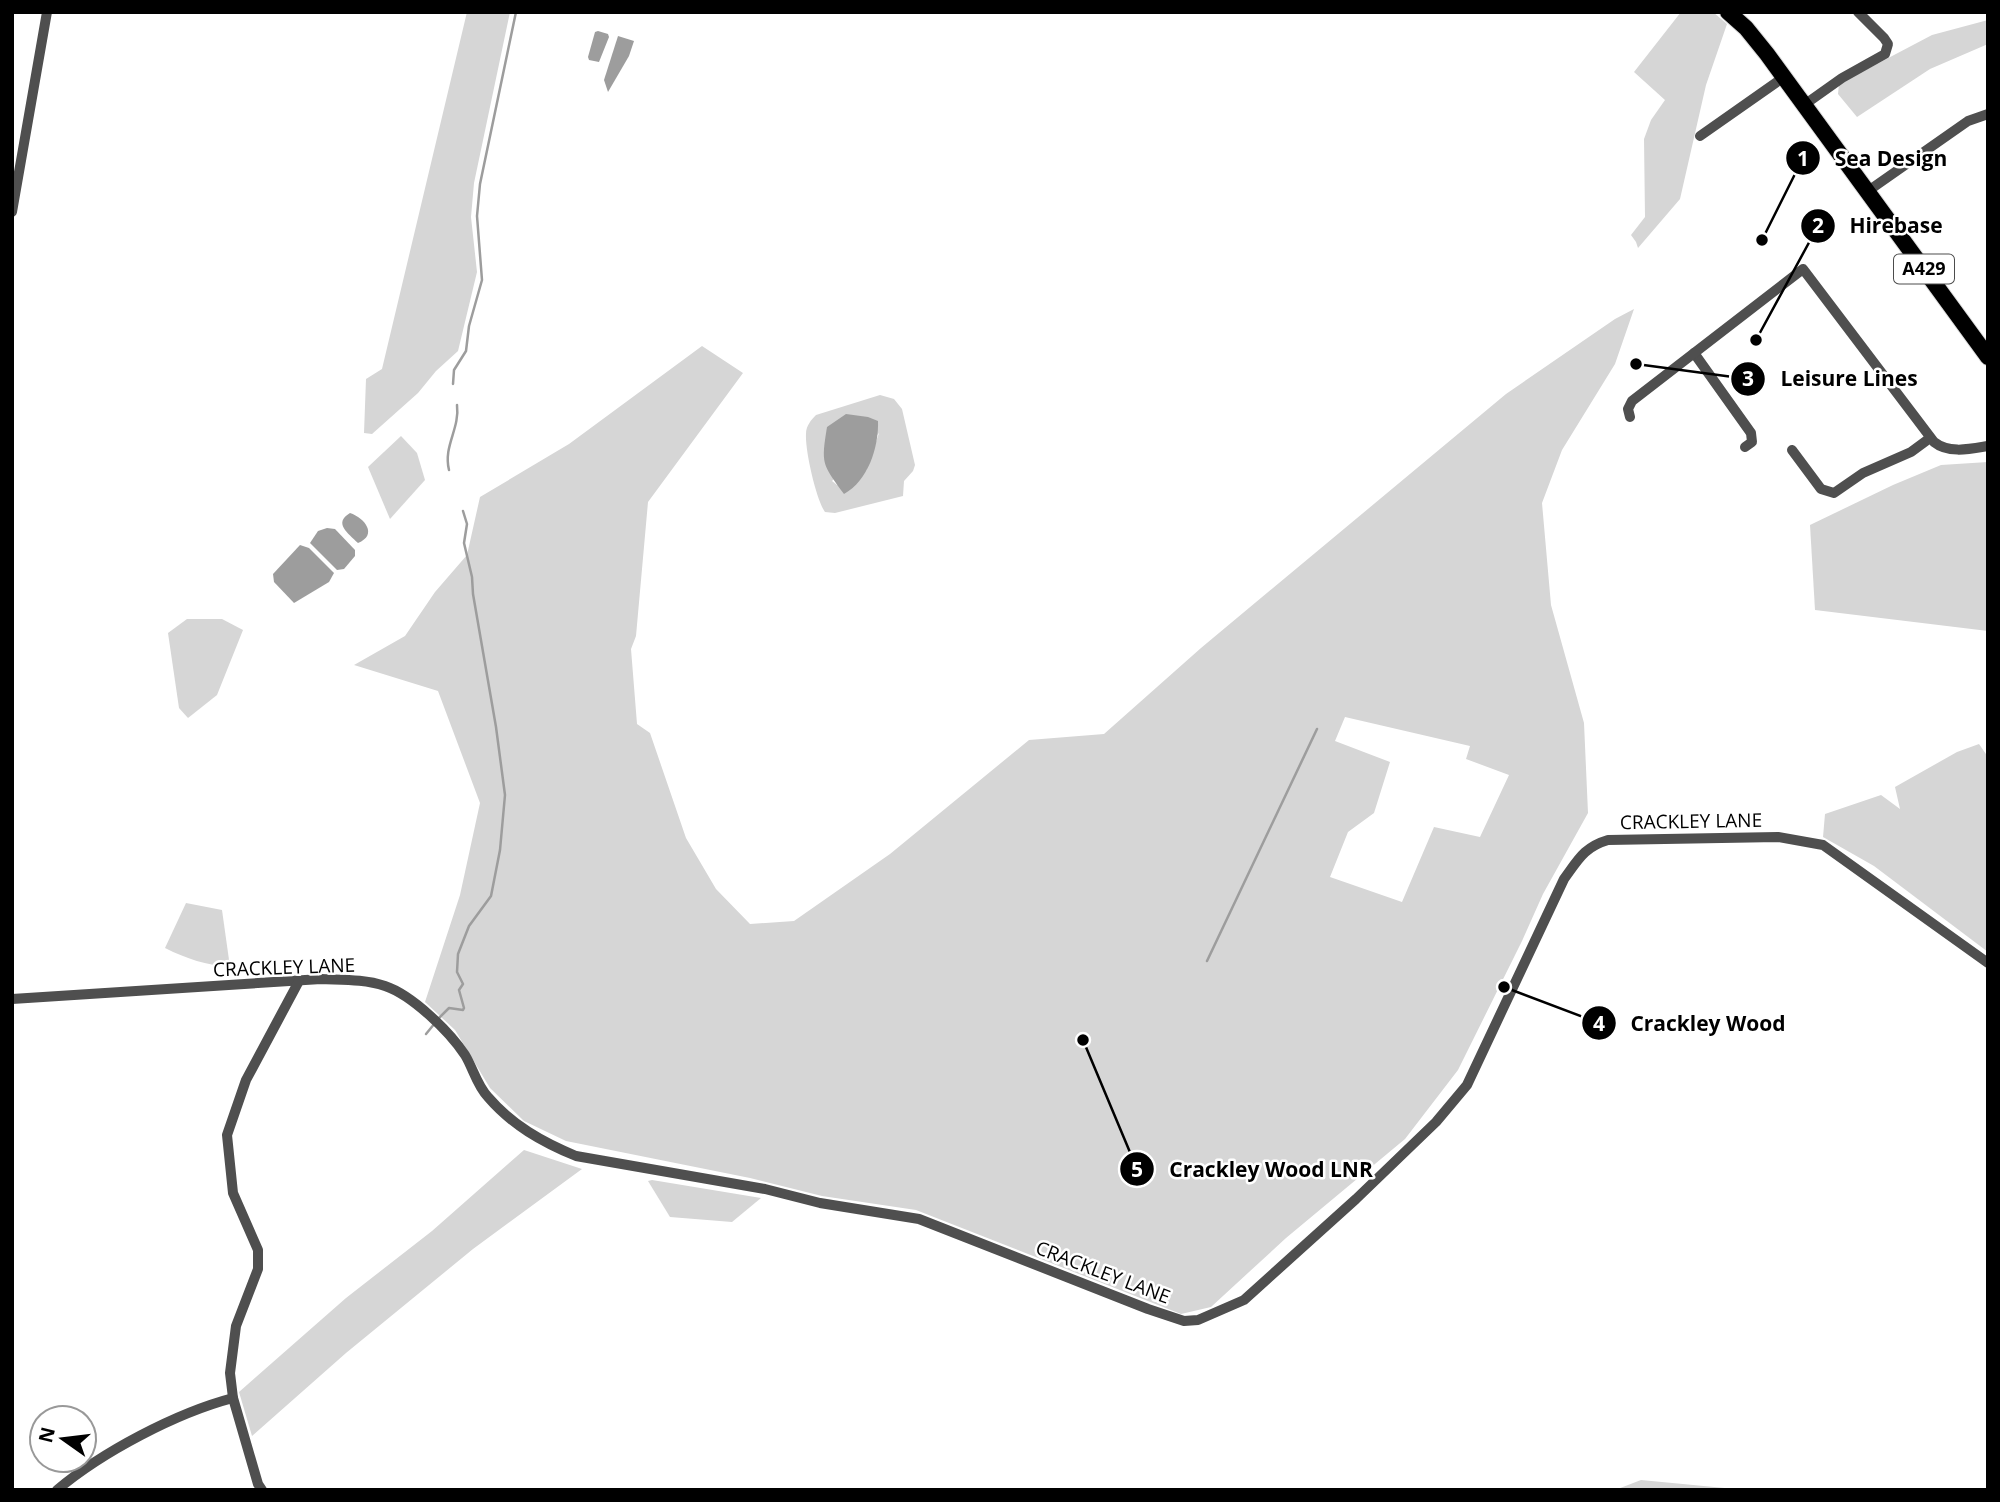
<svg xmlns="http://www.w3.org/2000/svg" width="2000" height="1502" viewBox="0 0 2000 1502" font-family="'Open Sans',sans-serif">
<style>
.green{fill:#d6d6d6;fill-rule:evenodd}
.water{fill:#9d9d9d}
.lines{fill:none;stroke-linecap:round;stroke-linejoin:round}
.stream{stroke:#9d9d9d;stroke-width:2.5}
.primary-casing{stroke:#dbdbdb;stroke-width:18}
.street{stroke:#4f4f4f;stroke-width:10}
.primary{stroke:#000;stroke-width:16}
.labels{text-anchor:middle;stroke-width:5;stroke-linejoin:round;paint-order:stroke}
.shield{fill:#fff;stroke:#4c4c4c;stroke-width:2}
.shield-label{font-size:18px;font-weight:bold;fill:#000}
.street-label{font-size:19px;fill:#000;stroke:#fff}
.leader{fill:none;stroke:#000;stroke-width:2.5}
.callout-dot{fill:#000;stroke:#fff;stroke-width:2.5}
.mark-label{font-size:21px;text-anchor:middle;font-weight:bold;fill:#fff}
.callout-label{font-size:21px;text-anchor:middle;font-weight:bold;fill:#000;stroke:#fff;stroke-width:5;stroke-linejoin:round;paint-order:stroke}
</style>
<rect width="100%" height="100%" fill="#fff"/>
<!-- green -->
<g class="green">
<path d="M467,12h43l-36,171 -3,34 6,55 -19,79 -22,20 -18,22 -46,41 -8,-1 2,-54 16,-10z"/>
<path d="M1681,12h32l14,12 -21,61 -26,114 -42,49 -2,-6 -5,-7 14,-18 -1,-78 7,-19 14,-20 -31,-28z"/>
<path d="M1988,20v24l-58,25 -73,48 -19,-23 1,-10 93,-49z"/>
<path d="M1634,309l-19,55 -53,86 -20,53 9,102 33,118 4,90 -45,81 -21,47 -64,129 -53,69 -119,99 -75,69 -30,7 -265,-104 -94,-14 -72,-18 -184,-37 -42,-20 -34,-33 -35,-58 -30,-28 35,-107 20,-92 -42,-112 -84,-26 51,-29 30,-44 32,-37 13,-58 89,-53 133,-98 41,27 -95,129 -12,134 -5,13 6,75 13,9 36,105 30,51 34,35 44,-3 96,-67 139,-114 75,-6 97,-86 305,-254 109,-75zM1345,717l125,29 -4,13 43,16 -29,62 -46,-10 -32,75 -72,-25 18,-45 26,-19 16,-51 -55,-21z"/>
<path d="M880,395l14,4 8,10 13,56 -2,6 -9,10 -1,15 -68,17 -10,-1c-9,-13 -20,-62 -19,-78 0,-8 5,-14 10,-19zM879,433l-13,38 -29,14 -5,-4z"/>
<path d="M401,436l16,17 8,27 -35,39 -22,-52z"/>
<path d="M1988,462v169l-173,-21 -5,-85 83,-40 48,-20z"/>
<path d="M187,619h35l21,11 -26,65 -29,23 -9,-10 -11,-75z"/>
<path d="M1979,744l9,13v195l-114,-86 -51,-29 2,-23 56,-19 19,14 -5,-22 62,-35z"/>
<path d="M186,903l36,7 8,57c-24,-2 -43,-8 -65,-19z"/>
<path d="M524,1150l58,19 -109,80 -127,104 -94,83 -13,-44 107,-94 86,-67z"/>
<path d="M652,1180l109,18 -29,24 -62,-5 -22,-36z"/>
<path d="M1641,1480l94,9v1h-120z"/>
</g>
<!-- water -->
<g class="water">
<path d="M598,31l10,3 1,3 -10,25 -10,-2 -1,-3 7,-25z"/>
<path d="M618,36l16,5 -5,15 -21,36 -4,-12z"/>
<path d="M846,414l22,3 10,4c1,26 -10,60 -34,73 -22,-30 -23,-30 -17,-67z"/>
<path d="M350,513c15,5 28,22 8,30 -10,-10 -25,-20 -8,-30z"/>
<path d="M327,528l8,1 20,21v6l-11,13 -7,1 -27,-27 8,-12z"/>
<path d="M300,545l9,3 25,25 -5,9 -35,21 -20,-21 -1,-8z"/>
</g>
<g class="lines">
<!-- stream -->
<g class="stream">
<path d="M453,384l1,-14 12,-19 3,-25 13,-46 -5,-64 3,-32 36,-172"/>
<path d="M449,470c-6,-24 11,-41 8,-65"/>
<path d="M1207,961l110,-232"/>
<path d="M439,1018l10,-10 14,2 1,-2 -5,-18 4,-6 -6,-12 1,-18 11,-28 22,-30 9,-46 5,-55 -9,-68 -23,-133 -1,-17 -8,-34 3,-19 -4,-13"/>
<path d="M426,1034l9,-11"/>
</g>
<defs>
<path id="primary" d="M1728,12l18,16 21,26 221,303"/>
</defs>
<!-- primary casing -->
<use href="#primary" class="primary-casing"/>
<!-- street -->
<g class="street">
<path d="M1804,105l38,-27 43,-24 3,-10 -4,-6 -26,-26"/>
<path d="M1700,136l84,-59"/>
<path d="M1868,191l100,-70 20,-7"/>
<path d="M12,212l35,-200"/>
<path d="M1694,353l57,80 1,9 -7,5"/>
<path d="M1630,417l-2,-8 4,-8 171,-132 131,173c15,12 36,7 54,4"/>
<path d="M1792,450l29,39 13,4 29,-20 48,-21 19,-14"/>
<path d="M12,999l309,-20c21,1 43,0 64,7 27,9 64,45 80,69 8,13 12,31 23,42 24,28 54,45 88,59l189,33 55,14 99,16 229,90 36,12 14,-1 46,-20 112,-101 80,-77 31,-37 97,-206c14,-19 20,-32 44,-39l170,-3 45,8 165,118"/>
<path d="M57,1490c45,-38 119,-77 176,-92"/>
<path d="M262,1490l-4,-6 -25,-86 -3,-25 6,-47 22,-57v-19l-25,-57 -6,-58 19,-55 53,-99"/>
</g>
<!-- primary -->
<use href="#primary" class="primary"/>
</g>
<g class="labels">
<!-- shield labels -->
<rect class="shield" x="1894" y="254.5" width="60" height="29" rx="5"/>
<g class="shield-label">
<text x="1924" y="275">A429</text>
</g>
<!-- street labels -->
<g class="street-label">
<text transform="translate(1691 821) rotate(-1)" y="7">CRACKLEY LANE</text>
<text transform="translate(284 967) rotate(-2)" y="7">CRACKLEY LANE</text>
<text transform="translate(1103 1272) rotate(21)" y="7">CRACKLEY LANE</text>
</g>
</g>
<!-- callouts -->
<path class="leader" d="M1762 240L1803 158M1756 340L1818 226M1636 364L1748 379M1504 987L1599 1023M1083 1040L1137 1169"/>
<g class="callout-dot">
<circle cx="1762" cy="240" r="7"/>
<circle cx="1756" cy="340" r="7"/>
<circle cx="1636" cy="364" r="7"/>
<circle cx="1504" cy="987" r="7"/>
<circle cx="1083" cy="1040" r="7"/>
<circle cx="1803" cy="158" r="18"/>
<circle cx="1818" cy="226" r="18"/>
<circle cx="1748" cy="379" r="18"/>
<circle cx="1599" cy="1023" r="18"/>
<circle cx="1137" cy="1169" r="18"/>
</g>
<g class="mark-label">
<text x="1803" y="166">1</text>
<text x="1818" y="233">2</text>
<text x="1748" y="386">3</text>
<text x="1599" y="1031">4</text>
<text x="1137" y="1177">5</text>
</g>
<g class="callout-label">
<text x="1891" y="166">Sea Design</text>
<text x="1896" y="233">Hirebase</text>
<text x="1849" y="386">Leisure Lines</text>
<text x="1708" y="1031">Crackley Wood</text>
<text x="1271" y="1177">Crackley Wood LNR</text>
</g>
<!-- border -->
<rect width="2000" height="1502" fill="none" stroke="#000000" stroke-width="28"/>
<!-- north arrow -->
<g transform="translate(63 1439) rotate(284)"><circle r="33" fill="#ffffff" stroke="#999999" stroke-width="2"/>
<path d="M0-5L12 26L0 18L-12 26Z" fill="#000000"/>
<text y="-10" font-size="19" font-weight="bold" text-anchor="middle" fill="#000000">N</text>
</g>
</svg>
